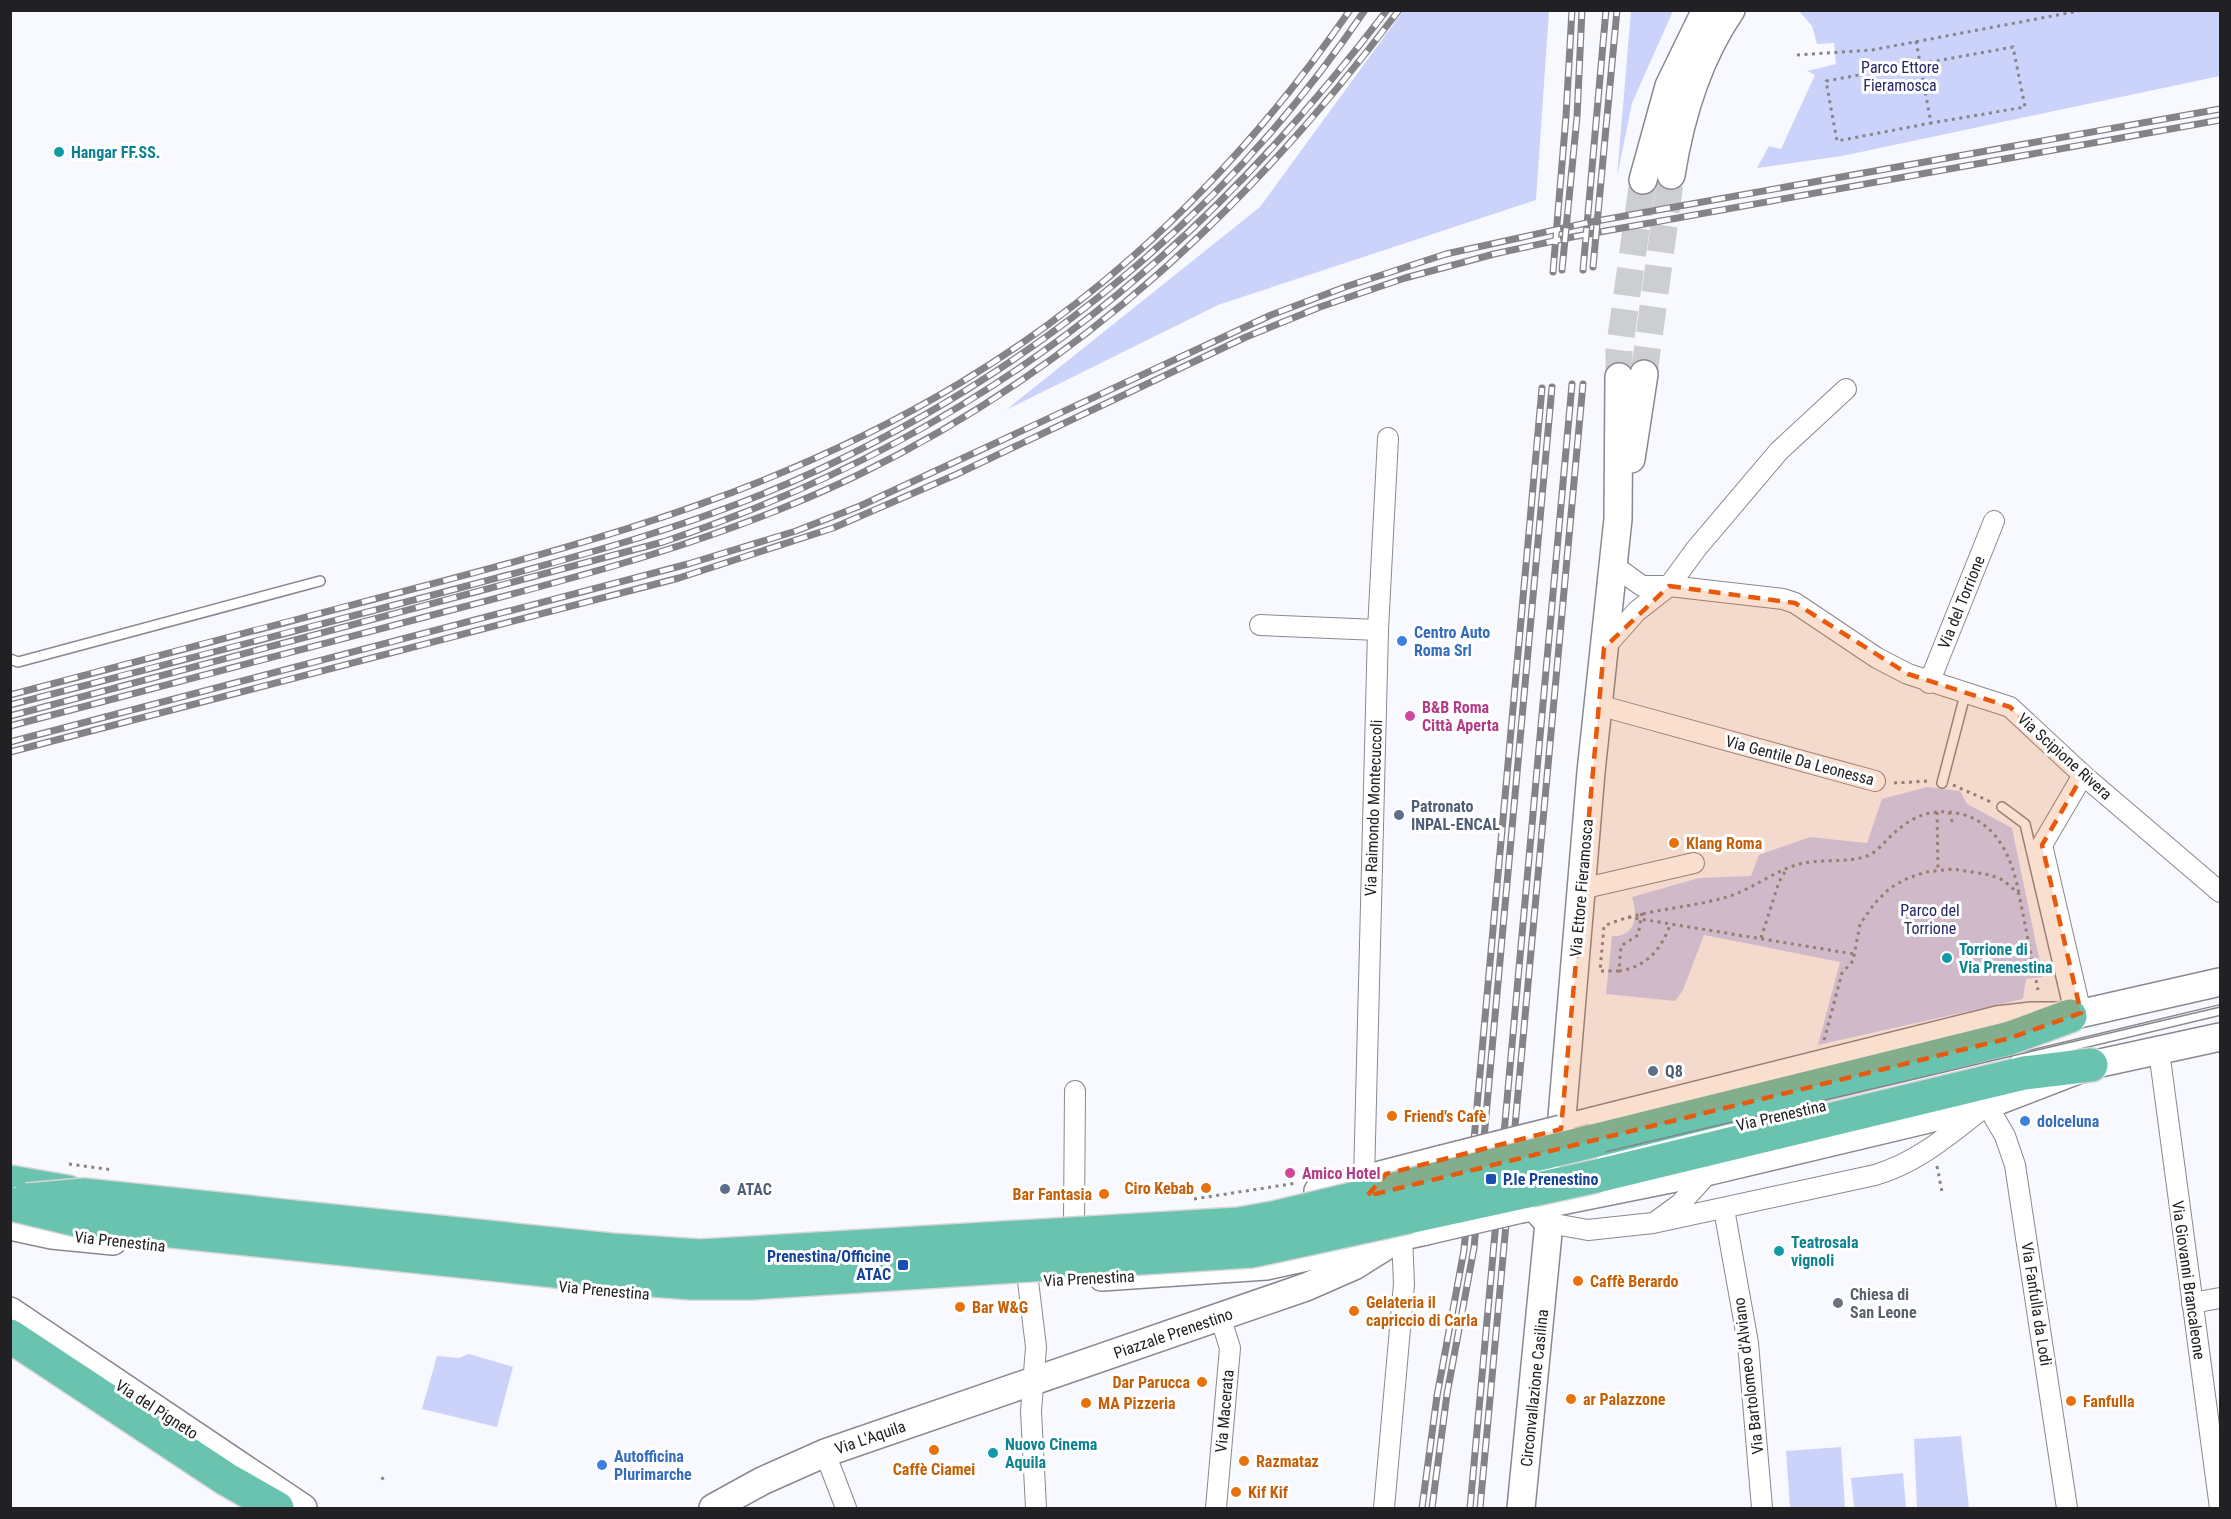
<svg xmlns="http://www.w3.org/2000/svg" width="2231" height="1519" viewBox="0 0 2231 1519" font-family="'Roboto Condensed',sans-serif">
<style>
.green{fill:#cbd3fa}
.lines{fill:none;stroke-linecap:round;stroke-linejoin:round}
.secondary-tunnel{stroke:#cdced2;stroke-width:27;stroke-dasharray:27 14;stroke-linecap:butt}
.lane-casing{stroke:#888990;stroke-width:12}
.street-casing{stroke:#888990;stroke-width:22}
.secondary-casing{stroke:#888990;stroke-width:30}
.highway-casing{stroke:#d7d7d8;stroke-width:36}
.path{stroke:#85868a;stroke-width:3;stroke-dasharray:3 4.5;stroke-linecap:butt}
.lane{stroke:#fff;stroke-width:9}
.street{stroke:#fff;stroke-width:20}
.secondary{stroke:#fff;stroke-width:27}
.highway{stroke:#69c3af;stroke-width:33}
.tram{stroke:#848488;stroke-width:1.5}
.rail-casing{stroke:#848488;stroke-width:7}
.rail{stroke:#fff;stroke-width:4.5;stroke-dasharray:14;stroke-linecap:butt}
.lane-bridge-casing{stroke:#888990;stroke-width:12;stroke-linecap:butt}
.secondary-bridge-casing{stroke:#888990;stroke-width:30;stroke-linecap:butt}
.highway-bridge-casing{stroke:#d7d7d8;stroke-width:36;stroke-linecap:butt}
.lane-bridge{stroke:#fff;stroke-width:9}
.secondary-bridge{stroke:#fff;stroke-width:27}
.highway-bridge{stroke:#69c3af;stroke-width:33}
.marked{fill:#e8590c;fill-opacity:0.2;stroke:#e8590c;stroke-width:4.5;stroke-dasharray:12 8;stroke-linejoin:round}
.culture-dot{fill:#0f9aa8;stroke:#fff;stroke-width:2}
.shop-dot{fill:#3f7fe0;stroke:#fff;stroke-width:2}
.hotel-dot{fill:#d1479c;stroke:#fff;stroke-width:2}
.service-dot{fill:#5c6f8a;stroke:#fff;stroke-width:2}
.food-dot{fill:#e8710a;stroke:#fff;stroke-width:2}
.transit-dot{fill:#1a4fb4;stroke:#fff;stroke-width:2}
.worship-dot{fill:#6b7280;stroke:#fff;stroke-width:2}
.labels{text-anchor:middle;stroke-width:6;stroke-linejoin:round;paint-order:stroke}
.park-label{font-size:16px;fill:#242764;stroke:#fff}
.culture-label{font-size:16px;font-weight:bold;fill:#0d838f;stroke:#fff;text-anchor:start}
.street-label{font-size:16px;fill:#212124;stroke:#fff}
.shop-label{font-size:16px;font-weight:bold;fill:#366cbe;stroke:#fff;text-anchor:start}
.hotel-label{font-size:16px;font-weight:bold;fill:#b23c85;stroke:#fff;text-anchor:start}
.service-label{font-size:16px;font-weight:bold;fill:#4e5e75;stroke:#fff;text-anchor:start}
.food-label{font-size:16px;font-weight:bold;fill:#c56008;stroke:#fff;text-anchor:start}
.transit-label{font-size:16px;font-weight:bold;fill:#164399;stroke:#fff;text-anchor:start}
.worship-label{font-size:16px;font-weight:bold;fill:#5b616d;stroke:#fff;text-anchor:start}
</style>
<rect width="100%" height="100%" fill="#f8f9fe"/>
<!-- green -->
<g class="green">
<path d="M1403,11h146l-13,189 -318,105 -212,105 254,-203z"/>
<path d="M1631,11h42l-41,92 -15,74z"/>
<path d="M1799,11h421v65l-378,80 -85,12 12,-22 12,3 34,-74 -8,-4 29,-7 -2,-21 -17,1 -5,-18z"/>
<path d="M1927,787l33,4 7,13 45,24 31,149 -17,2 -3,20 -205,46 22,-83 -136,-27 -21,55 -8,11 -69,-7 6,-58c24,1 26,-21 20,-39l67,-19 52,-2 8,-21 51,-18 57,6 15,-44z"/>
<path d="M469,1354l44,13 -16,60 -75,-18 15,-53 22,2z"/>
<path d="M1961,1436l8,72h-52l-3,-69z"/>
<path d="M1841,1447l4,61h-55l-4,-57z"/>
<path d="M1903,1473l3,35h-52l-3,-30z"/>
</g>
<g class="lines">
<!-- secondary-tunnel -->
<g class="secondary-tunnel">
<path d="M1644,374l27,-199"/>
<path d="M1619,377v-26l24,-171"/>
</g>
<defs>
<g id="lane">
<path d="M10,659l8,3 302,-81"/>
<path d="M1942,783l23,-88"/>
<path d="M2002,807l23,17 44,187"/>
<path d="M2016,1059l204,-49"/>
<path d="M1555,1168l214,-50"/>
</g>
<g id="street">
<path d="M1846,389l-67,62 -83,98 -27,37 114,13 12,4 82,55 31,16 102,33 73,68 137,117"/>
<path d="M1260,625l118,5"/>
<path d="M1604,648l33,-37 32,-25h-27l-29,-21"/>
<path d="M1929,683l65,-162"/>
<path d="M1598,705l277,76"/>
<path d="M1581,889l113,-26"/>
<path d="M2081,1013l-39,-168 41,-70"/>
<path d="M2159,1051l61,457"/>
<path d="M1364,1179l14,-549 10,-192"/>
<path d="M1724,1209l24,134 14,165"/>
<path d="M1074,1220l1,-129"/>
<path d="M1658,1220l22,-16 30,-33"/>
<path d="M1549,1223l39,7 65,-7 222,-48c44,-13 76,-42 112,-70l18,31 10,29 52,343"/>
<path d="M1028,1281l8,66 -5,64 5,97"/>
<path d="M2192,1303l28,-5"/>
<path d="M825,1453l21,55"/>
<path d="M1216,1508l14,-160 -10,-32"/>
<path d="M1384,1508l20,-224 -2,-48"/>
</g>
<g id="secondary">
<path d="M1671,175c9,-57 27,-117 60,-165"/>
<path d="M1643,180l26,-94 37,-76"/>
<path d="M1619,377l-1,142 -27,253 -30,357 436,-109 35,-4h38l150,-34"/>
<path d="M1631,459l13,-85"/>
<path d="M1318,1191l124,-32"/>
<path d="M1521,1209l189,-38 277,-66 104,-40 129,-28"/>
<path d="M10,1226l42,9 61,6"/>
<path d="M1102,1277l164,-11 160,-35"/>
<path d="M10,1311l293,197"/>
<path d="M713,1508l49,-27 63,-28 481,-166 48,-21 35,-22"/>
<path d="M1521,1508l28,-285 -15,-16"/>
</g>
<g id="highway">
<path d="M1593,1141l417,-103 60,-22"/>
<path d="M1597,1176l427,-103 67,-8"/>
<path d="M10,1182l58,10"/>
<path d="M10,1336l216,143 51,29"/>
</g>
</defs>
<!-- lane casing -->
<use href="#lane" class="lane-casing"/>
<!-- street casing -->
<use href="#street" class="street-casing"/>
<!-- secondary casing -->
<use href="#secondary" class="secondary-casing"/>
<!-- highway casing -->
<use href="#highway" class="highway-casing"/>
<!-- path -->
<g class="path">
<path d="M1916,41l15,82 -94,18 -11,-60 187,-34 12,60 -94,16"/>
<path d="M1797,55l75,-5 212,-40"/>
<path d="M1894,783l35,-2"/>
<path d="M1953,785l38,17"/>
<path d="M1937,812l1,58"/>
<path d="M1949,812l4,12"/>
<path d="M1642,913l-4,22 -17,11 -2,25c27,-4 42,-21 51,-46"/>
<path d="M1628,917l226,37"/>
<path d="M1761,938l18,-56 7,-12"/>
<path d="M1619,971h-19l4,-45c41,-18 87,-17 129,-31 24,-9 46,-27 71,-32 20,-4 44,0 63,-7 8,-3 13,-9 18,-14 18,-19 36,-32 63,-30 46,3 64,43 71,82"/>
<path d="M1824,1040l18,-67 11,-12 7,-37 15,-21 15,-15 18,-10 18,-6 27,-3 37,6 13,5 16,14 19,96"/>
<path d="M69,1164l44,6"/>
<path d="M1937,1166l5,26"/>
<path d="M1194,1199l103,-16"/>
<path d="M382,1477l2,5"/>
</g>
<!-- lane -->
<use href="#lane" class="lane"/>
<!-- street -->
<use href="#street" class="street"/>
<!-- secondary -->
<use href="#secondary" class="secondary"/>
<!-- highway -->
<use href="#highway" class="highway"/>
<!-- tram -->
<path class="tram" d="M10,1193l50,9 213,26 408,41 55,1 496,-31 64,-11 139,-36 785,-185"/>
<defs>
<g id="rail">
<path d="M1593,267l24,-257"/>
<path d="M1562,270l15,-153 5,-107"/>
<path d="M1583,270l23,-260"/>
<path d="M1553,272l13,-156 6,-106"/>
<path d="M10,695c138,-37 276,-73 414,-109 191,-50 365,-100 536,-203 157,-94 286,-223 390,-373"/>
<path d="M10,705c140,-37 280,-73 419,-109 132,-35 265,-68 389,-126 221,-103 410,-258 547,-460"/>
<path d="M10,716l653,-174c309,-103 528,-275 724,-532"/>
<path d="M10,726c144,-38 287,-75 430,-113 143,-37 286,-74 420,-139 220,-107 393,-270 539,-464"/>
<path d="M10,742l678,-178 108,-33 64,-25 411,-191 74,-28 101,-33 145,-32 629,-113"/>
<path d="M10,752l669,-174 154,-50 122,-53 291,-138 74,-30 85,-29 89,-24 78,-17 648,-117"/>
<path d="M1422,1508l15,-112 27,-146 78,-862"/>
<path d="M1432,1508l15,-114 27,-146 78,-861"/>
<path d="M1470,1508l102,-1124"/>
<path d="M1480,1508l103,-1124"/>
</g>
</defs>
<!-- rail casing -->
<use href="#rail" class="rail-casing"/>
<!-- rail -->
<use href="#rail" class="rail"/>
<defs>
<path id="lane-bridge" d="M1499,1180l56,-12"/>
<g id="secondary-bridge">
<path d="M1442,1159l119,-30"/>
<path d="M1426,1231l95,-22"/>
</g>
<g id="highway-bridge">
<path d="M27,1200l57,-5 527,55 89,6 539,-32 34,-6 320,-77"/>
<path d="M10,1204l75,18 528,55 78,6h59l502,-32 345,-75"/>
</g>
</defs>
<!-- lane-bridge casing -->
<use href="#lane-bridge" class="lane-bridge-casing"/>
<!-- secondary-bridge casing -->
<use href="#secondary-bridge" class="secondary-bridge-casing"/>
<!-- highway-bridge casing -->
<use href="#highway-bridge" class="highway-bridge-casing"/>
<!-- lane-bridge -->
<use href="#lane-bridge" class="lane-bridge"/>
<!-- secondary-bridge -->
<use href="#secondary-bridge" class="secondary-bridge"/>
<!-- highway-bridge -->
<use href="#highway-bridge" class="highway-bridge"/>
</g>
<!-- marked area -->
<path class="marked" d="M1669,586l126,17 113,71 102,33 73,68 -41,70 39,168 -71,25 -643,158 19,-22 175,-45 43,-481z"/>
<!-- markers -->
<g class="culture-dot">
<circle cx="59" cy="152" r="6"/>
<circle cx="1947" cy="958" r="6"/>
<circle cx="1779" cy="1251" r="6"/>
<circle cx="993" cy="1453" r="6"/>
</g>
<g class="shop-dot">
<circle cx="1402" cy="641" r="6"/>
<circle cx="2025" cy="1121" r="6"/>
<circle cx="602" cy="1465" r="6"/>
</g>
<g class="hotel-dot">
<circle cx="1410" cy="716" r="6"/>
<circle cx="1290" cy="1173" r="6"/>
</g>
<g class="service-dot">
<circle cx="1399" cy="815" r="6"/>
<circle cx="1653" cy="1071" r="6"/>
<circle cx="725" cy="1189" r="6"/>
</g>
<g class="food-dot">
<circle cx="1674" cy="843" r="6"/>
<circle cx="1392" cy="1116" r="6"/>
<circle cx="1206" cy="1188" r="6"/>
<circle cx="1104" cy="1194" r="6"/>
<circle cx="1578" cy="1281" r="6"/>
<circle cx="960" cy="1307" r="6"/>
<circle cx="1354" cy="1311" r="6"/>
<circle cx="1202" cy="1382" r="6"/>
<circle cx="1571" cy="1399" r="6"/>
<circle cx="2071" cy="1401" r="6"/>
<circle cx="1086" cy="1403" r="6"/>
<circle cx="934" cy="1450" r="6"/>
<circle cx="1244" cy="1461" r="6"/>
<circle cx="1236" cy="1492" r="6"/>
</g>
<g class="transit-dot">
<rect x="1485" y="1173" width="12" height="12" rx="3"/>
<rect x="897" y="1259" width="12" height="12" rx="3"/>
</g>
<circle class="worship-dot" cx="1838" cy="1303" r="6"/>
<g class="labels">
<!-- park labels -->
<g class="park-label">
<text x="1900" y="73">Parco Ettore<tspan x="1900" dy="18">Fieramosca</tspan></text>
<text x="1930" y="916">Parco del<tspan x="1930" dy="18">Torrione</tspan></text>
</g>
<!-- culture labels -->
<g class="culture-label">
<text x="71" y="158">Hangar FF.SS.</text>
<text x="1959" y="955">Torrione di<tspan x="1959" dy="18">Via Prenestina</tspan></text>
<text x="1791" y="1248">Teatrosala<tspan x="1791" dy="18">vignoli</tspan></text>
<text x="1005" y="1450">Nuovo Cinema<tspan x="1005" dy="18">Aquila</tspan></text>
</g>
<!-- street labels -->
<g class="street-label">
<text transform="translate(1961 602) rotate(-68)" y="6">Via del Torrione</text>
<text transform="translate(2065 756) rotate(42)" y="6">Via Scipione Rivera</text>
<text transform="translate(1800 760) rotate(15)" y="6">Via Gentile Da Leonessa</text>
<text transform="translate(1373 808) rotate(-88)" y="6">Via Raimondo Montecuccoli</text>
<text transform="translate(1581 888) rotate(-85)" y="6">Via Ettore Fieramosca</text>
<text transform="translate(1781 1115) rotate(-13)" y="6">Via Prenestina</text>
<text transform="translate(120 1241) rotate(6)" y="6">Via Prenestina</text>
<text transform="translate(1089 1278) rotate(-3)" y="6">Via Prenestina</text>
<text transform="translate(2189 1280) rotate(82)" y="6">Via Giovanni Brancaleone</text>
<text transform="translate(604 1290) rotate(5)" y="6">Via Prenestina</text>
<text transform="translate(2037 1304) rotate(81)" y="6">Via Fanfulla da Lodi</text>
<text transform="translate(1173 1333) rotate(-19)" y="6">Piazzale Prenestino</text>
<text transform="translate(1748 1376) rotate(-97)" y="6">Via Bartolomeo d'Alviano</text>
<text transform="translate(1534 1388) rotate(-84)" y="6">Circonvallazione Casilina</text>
<text transform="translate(157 1409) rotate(33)" y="6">Via del Pigneto</text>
<text transform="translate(1224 1411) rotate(-85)" y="6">Via Macerata</text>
<text transform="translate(870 1437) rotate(-19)" y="6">Via L'Aquila</text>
</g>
<!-- shop labels -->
<g class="shop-label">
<text x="1414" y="638">Centro Auto<tspan x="1414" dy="18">Roma Srl</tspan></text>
<text x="2037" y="1127">dolceluna</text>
<text x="614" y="1462">Autofficina<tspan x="614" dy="18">Plurimarche</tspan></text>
</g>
<!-- hotel labels -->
<g class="hotel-label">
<text x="1422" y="713">B&amp;B Roma<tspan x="1422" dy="18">Città Aperta</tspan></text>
<text x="1302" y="1179">Amico Hotel</text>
</g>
<!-- service labels -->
<g class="service-label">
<text x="1411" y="812">Patronato<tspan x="1411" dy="18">INPAL-ENCAL</tspan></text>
<text x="1665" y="1077">Q8</text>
<text x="737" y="1195">ATAC</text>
</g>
<!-- food labels -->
<g class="food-label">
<text x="1686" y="849">Klang Roma</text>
<text x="1404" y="1122">Friend's Cafè</text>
<text x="1194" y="1194" text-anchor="end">Ciro Kebab</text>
<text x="1092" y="1200" text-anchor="end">Bar Fantasia</text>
<text x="1590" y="1287">Caffè Berardo</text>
<text x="1366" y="1308">Gelateria il<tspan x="1366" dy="18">capriccio di Carla</tspan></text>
<text x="972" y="1313">Bar W&amp;G</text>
<text x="1190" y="1388" text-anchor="end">Dar Parucca</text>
<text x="1583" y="1405">ar Palazzone</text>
<text x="2083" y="1407">Fanfulla</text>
<text x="1098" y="1409">MA Pizzeria</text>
<text x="1256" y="1467">Razmataz</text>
<text x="934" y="1475" text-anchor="middle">Caffè Ciamei</text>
<text x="1248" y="1498">Kif Kif</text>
</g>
<!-- transit labels -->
<g class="transit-label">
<text x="1503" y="1185">P.le Prenestino</text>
<text x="891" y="1262" text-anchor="end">Prenestina/Officine<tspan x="891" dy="18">ATAC</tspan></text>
</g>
<!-- worship labels -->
<g class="worship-label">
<text x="1850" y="1300">Chiesa di<tspan x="1850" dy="18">San Leone</tspan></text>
</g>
</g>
<!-- border -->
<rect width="2231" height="1519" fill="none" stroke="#212124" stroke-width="24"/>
</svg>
